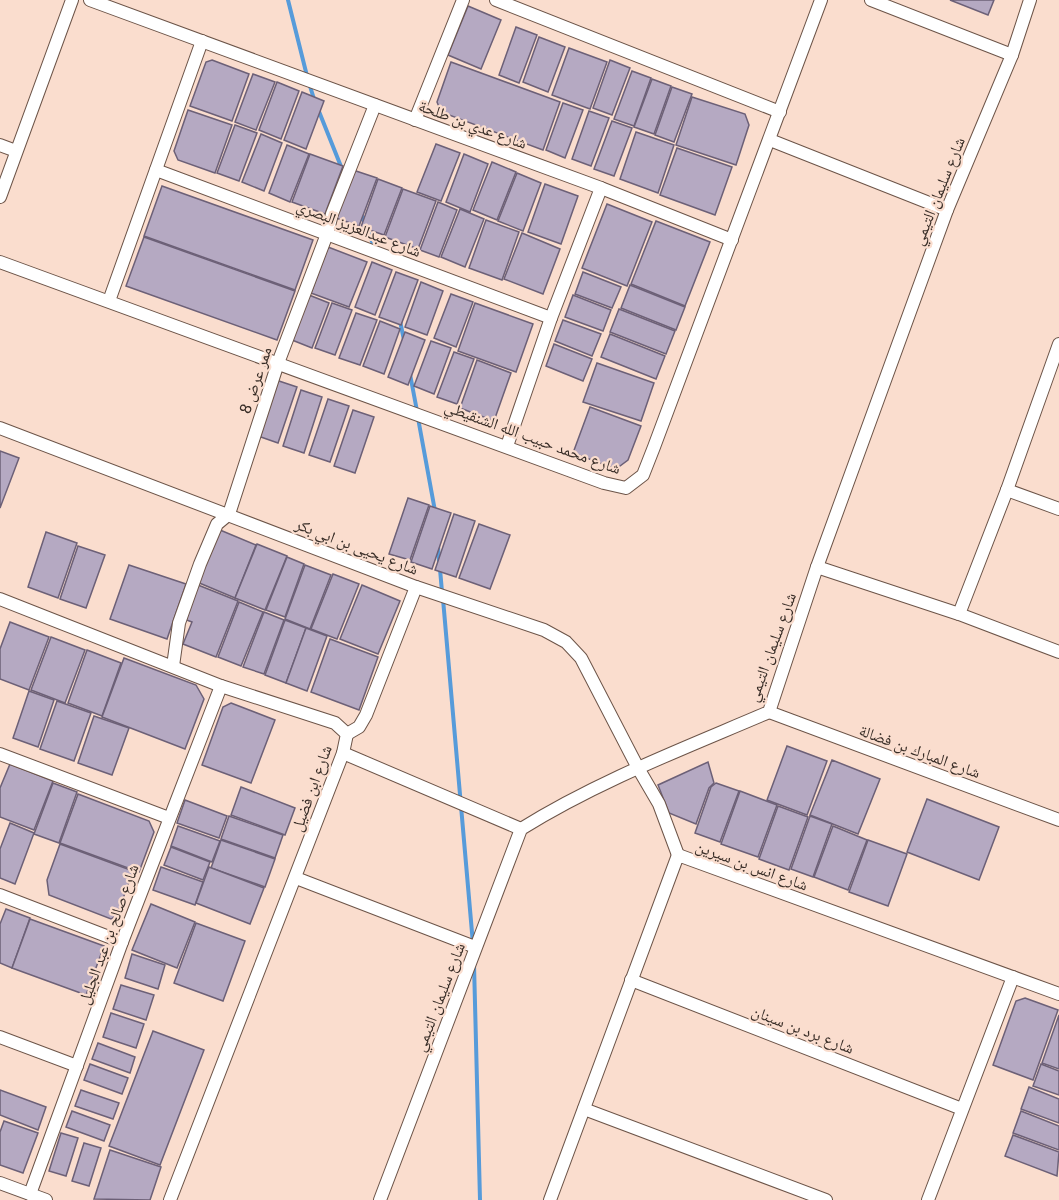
<svg xmlns="http://www.w3.org/2000/svg" width="1059" height="1200" viewBox="0 0 1059 1200" font-family="Roboto,'Noto Naskh Arabic',sans-serif">
<style>
.lines{fill:none;stroke-linecap:round;stroke-linejoin:round}
.stream{stroke:#569bda;stroke-width:4}
.building{fill:#b5a9c2;stroke:#6c6077;stroke-width:1.5}
.street-casing{stroke:#6c5448;stroke-width:14}
.street{stroke:#fff;stroke-width:12}
.labels{text-anchor:middle;stroke-width:4.5;stroke-linejoin:round;paint-order:stroke}
.street-label{font-size:16px;fill:#372c26;stroke:#faddce}
</style>
<rect width="100%" height="100%" fill="#faddce"/>
<g class="lines">
<!-- stream -->
<g class="stream">
<path d="M288,0l19,76"/>
<path d="M309,83l5,16"/>
<path d="M318,109l26,65"/>
<path d="M361,214l14,35"/>
<path d="M400,321l4,19"/>
<path d="M410,374l7,37"/>
<path d="M418,418l17,93"/>
<path d="M438,545l1,17"/>
<path d="M440,569l2,23"/>
<path d="M443,599l30,345"/>
<path d="M474,964l6,236"/>
</g>
</g>
<!-- building -->
<g class="building">
<path d="M950,0h44l-6,15z"/>
<path d="M468,6l33,14 -20,49 -33,-14z"/>
<path d="M516,27l21,8 -18,48 -20,-8z"/>
<path d="M539,37l26,10 -17,45 -25,-10z"/>
<path d="M569,48l38,14 -17,47 -38,-14z"/>
<path d="M212,60l37,14 -17,47 -42,-15 16,-44z"/>
<path d="M610,60l20,8 -18,47 -19,-7z"/>
<path d="M451,62l109,40 -17,48 -102,-38 -4,-10z"/>
<path d="M632,71l19,7 -17,48 -20,-7z"/>
<path d="M253,74l22,8 -19,48 -21,-8z"/>
<path d="M652,79l19,7 -17,48 -20,-7z"/>
<path d="M277,82l22,9 -18,48 -22,-9z"/>
<path d="M672,87l20,7 -18,48 -19,-7z"/>
<path d="M302,92l22,9 -18,48 -22,-9z"/>
<path d="M692,97l53,17 4,11 -13,40 -60,-20z"/>
<path d="M563,103l20,7 -18,48 -19,-8z"/>
<path d="M188,110l44,15 -17,48 -37,-13 -4,-9z"/>
<path d="M589,111l20,7 -18,48 -19,-7z"/>
<path d="M612,121l20,7 -18,48 -20,-7z"/>
<path d="M235,125l22,8 -18,48 -22,-8z"/>
<path d="M636,132l38,13 -16,48 -38,-14z"/>
<path d="M261,134l21,9 -18,48 -22,-9z"/>
<path d="M436,144l24,9 -19,48 -24,-9z"/>
<path d="M287,145l22,9 -19,48 -21,-9z"/>
<path d="M677,148l55,19 -17,48 -55,-20z"/>
<path d="M310,154l33,12 -18,48 -33,-12z"/>
<path d="M464,154l24,10 -18,48 -24,-10z"/>
<path d="M492,162l24,10 -19,48 -24,-10z"/>
<path d="M353,170l24,8 -18,48 -23,-8z"/>
<path d="M517,173l24,10 -18,48 -25,-10z"/>
<path d="M378,179l24,9 -18,47 -23,-8z"/>
<path d="M545,184l33,12 -17,48 -33,-12z"/>
<path d="M162,186l151,54 -18,50 -151,-54z"/>
<path d="M403,189l33,12 -18,48 -33,-12z"/>
<path d="M438,202l19,8 -18,47 -19,-7z"/>
<path d="M607,204l45,18 -25,64 -45,-18z"/>
<path d="M460,209l24,10 -19,48 -24,-10z"/>
<path d="M486,220l33,12 -17,48 -33,-12z"/>
<path d="M656,221l54,21 -25,64 -54,-22z"/>
<path d="M522,233l38,16 -17,45 -39,-15z"/>
<path d="M144,237l151,54 -18,49 -151,-54z"/>
<path d="M328,247l39,15 -18,45 -38,-14z"/>
<path d="M372,262l20,8 -17,45 -20,-8z"/>
<path d="M396,272l22,8 -17,45 -22,-8z"/>
<path d="M583,272l38,15 -9,21 -37,-14z"/>
<path d="M421,282l22,9 -16,44 -22,-8z"/>
<path d="M630,285l55,22 -9,23 -55,-22z"/>
<path d="M451,294l22,8 -17,45 -22,-9z"/>
<path d="M309,295l20,8 -17,45 -20,-8z"/>
<path d="M573,295l38,15 -8,21 -38,-14z"/>
<path d="M332,303l20,7 -17,45 -20,-7z"/>
<path d="M475,303l58,21 -17,48 -58,-21z"/>
<path d="M619,309l56,22 -9,23 -56,-22z"/>
<path d="M356,313l21,7 -17,45 -21,-7z"/>
<path d="M563,320l38,14 -9,22 -37,-15z"/>
<path d="M380,321l20,8 -16,45 -21,-8z"/>
<path d="M405,332l20,8 -17,45 -20,-8z"/>
<path d="M610,334l55,22 -9,23 -55,-22z"/>
<path d="M431,341l20,7 -17,46 -20,-8z"/>
<path d="M554,344l38,15 -9,22 -37,-15z"/>
<path d="M454,352l20,7 -17,45 -20,-7z"/>
<path d="M477,360l34,13 -17,48 -34,-13z"/>
<path d="M597,363l57,20 -13,38 -58,-19z"/>
<path d="M276,380l21,7 -19,56 -20,-7z"/>
<path d="M301,390l21,7 -18,56 -21,-7z"/>
<path d="M328,399l21,7 -19,56 -21,-7z"/>
<path d="M590,407l51,19 -13,34 -12,9 -43,-16z"/>
<path d="M353,410l21,7 -19,56 -21,-7z"/>
<path d="M0,451l19,7 -19,50z"/>
<path d="M408,498l21,7 -19,55 -21,-6z"/>
<path d="M430,506l21,7 -19,56 -21,-7z"/>
<path d="M454,514l21,7 -19,56 -21,-7z"/>
<path d="M479,524l31,11 -20,54 -31,-11z"/>
<path d="M220,530l36,15 -21,53 -38,-16z"/>
<path d="M46,532l31,11 -19,55 -30,-11z"/>
<path d="M257,544l30,12 -22,54 -30,-12z"/>
<path d="M78,546l27,9 -19,53 -26,-9z"/>
<path d="M287,557l17,7 -19,53 -19,-7z"/>
<path d="M129,565l57,19 -19,55 -57,-20z"/>
<path d="M305,565l26,10 -21,54 -25,-10z"/>
<path d="M333,574l26,10 -22,55 -26,-10z"/>
<path d="M198,585l40,16 -22,56 -33,-13 9,-22 -8,-3z"/>
<path d="M362,585l38,16 -22,53 -38,-15z"/>
<path d="M239,602l24,10 -22,54 -23,-9z"/>
<path d="M264,612l20,8 -20,54 -21,-7z"/>
<path d="M285,620l21,8 -20,55 -21,-8z"/>
<path d="M10,622l39,15 -20,53 -29,-11v-30z"/>
<path d="M306,628l21,8 -20,55 -21,-8z"/>
<path d="M51,637l34,13 -20,53 -34,-13z"/>
<path d="M330,639l48,18 -19,53 -48,-18z"/>
<path d="M87,650l34,13 -19,53 -34,-13z"/>
<path d="M124,658l72,27 8,14 -19,50 -83,-32z"/>
<path d="M29,691l25,9 -16,47 -25,-9z"/>
<path d="M57,701l34,12 -17,48 -34,-12z"/>
<path d="M231,703l44,17 -24,63 -49,-18 21,-58z"/>
<path d="M94,716l35,12 -17,47 -34,-12z"/>
<path d="M787,746l40,15 -20,54 -40,-15z"/>
<path d="M832,760l48,19 -22,55 -48,-19z"/>
<path d="M708,762l6,21 -5,5 -13,36 -27,-11 -11,-28z"/>
<path d="M10,764l43,17 -19,49 -34,-13v-29z"/>
<path d="M53,783l24,9 -18,51 -25,-9z"/>
<path d="M716,783l23,8 -19,51 -25,-9 16,-46z"/>
<path d="M241,787l54,21 -10,27 -54,-20z"/>
<path d="M740,791l37,14 -19,52 -37,-13z"/>
<path d="M78,794l71,27 5,11 -15,40 -79,-29z"/>
<path d="M927,799l72,28 -20,53 -72,-28z"/>
<path d="M185,800l42,16 -8,22 -42,-15z"/>
<path d="M778,806l30,11 -19,53 -30,-11z"/>
<path d="M229,816l54,19 -8,23 -54,-19z"/>
<path d="M810,816l22,8 -19,53 -22,-8z"/>
<path d="M10,823l24,10 -19,51 -15,-6v-29z"/>
<path d="M178,826l42,15 -8,21 -41,-16z"/>
<path d="M833,826l34,14 -19,50 -34,-13z"/>
<path d="M221,840l54,19 -10,28 -54,-19z"/>
<path d="M868,840l39,14 -19,52 -39,-14z"/>
<path d="M60,844l73,27 -16,44 -6,4 -62,-24 -2,-15z"/>
<path d="M171,847l39,15 -7,18 -39,-15z"/>
<path d="M161,867l42,15 -8,23 -42,-15z"/>
<path d="M209,867l55,21 -14,36 -54,-21z"/>
<path d="M151,904l44,18 -18,46 -45,-18z"/>
<path d="M6,909l24,9 -18,50 -12,-5v-39z"/>
<path d="M30,919l74,27 -18,49 -74,-27z"/>
<path d="M196,923l49,18 -22,60 -49,-18z"/>
<path d="M132,954l33,11 -7,24 -33,-11z"/>
<path d="M121,985l33,10 -8,25 -33,-11z"/>
<path d="M1025,998l33,12 -25,70 -40,-15 23,-64z"/>
<path d="M111,1013l33,11 -8,24 -33,-11z"/>
<path d="M1059,1015v54l-17,-6z"/>
<path d="M153,1031l51,19 -44,115 -51,-19z"/>
<path d="M98,1043l37,14 -5,16 -38,-14z"/>
<path d="M90,1064l38,14 -6,16 -38,-14z"/>
<path d="M1041,1064l18,7v24l-26,-9z"/>
<path d="M1029,1087l30,12v24l-38,-14z"/>
<path d="M0,1090l46,17 -8,23 -38,-15z"/>
<path d="M81,1090l38,13 -6,16 -38,-13z"/>
<path d="M72,1111l38,14 -6,16 -38,-14z"/>
<path d="M1021,1111l38,15v24l-46,-17z"/>
<path d="M4,1121l34,12 -15,40 -23,-8v-33z"/>
<path d="M61,1133l17,5 -12,38 -17,-5z"/>
<path d="M1013,1135l46,17 -2,24 -52,-20z"/>
<path d="M84,1143l17,5 -12,38 -17,-5z"/>
<path d="M110,1150l51,17 -11,33 -56,-1z"/>
</g>
<g class="lines">
<defs>
<g id="street">
<path d="M90,0l511,188 131,52"/>
<path d="M496,0l284,112"/>
<path d="M871,0l141,55"/>
<path d="M415,120l48,-120"/>
<path d="M770,140l177,70"/>
<path d="M0,145l16,6"/>
<path d="M156,170l395,148"/>
<path d="M0,197l72,-197"/>
<path d="M0,262l604,221 22,5 17,-13 11,-28 167,-447"/>
<path d="M109,301l93,-260"/>
<path d="M0,428l416,159 128,43 22,12 15,16 57,110 21,36 19,51"/>
<path d="M507,446l44,-128 50,-130"/>
<path d="M1007,490l52,19"/>
<path d="M817,567l142,47 100,38"/>
<path d="M0,599l221,87 114,37 12,11 -4,19 -173,447"/>
<path d="M959,614l48,-124 52,-146"/>
<path d="M173,666l6,-43 21,-59 17,-40 12,-10 49,-151 49,-129 5,-20 43,-109"/>
<path d="M769,712l290,108"/>
<path d="M347,734l12,-7 7,-12 50,-128"/>
<path d="M343,753l178,76"/>
<path d="M0,754l169,64"/>
<path d="M296,878l179,69"/>
<path d="M0,895l122,47"/>
<path d="M631,980l331,129"/>
<path d="M0,1037l77,29"/>
<path d="M584,1109l242,91"/>
<path d="M0,1183l46,17"/>
<path d="M30,1194l92,-252 99,-256"/>
<path d="M380,1200l141,-371c77,-48 164,-81 248,-117l48,-145 130,-357 65,-155 18,-55"/>
<path d="M550,1200l128,-345 381,139"/>
<path d="M928,1200l85,-223"/>
</g>
</defs>
<!-- street casing -->
<use href="#street" class="street-casing"/>
<!-- street -->
<use href="#street" class="street"/>
</g>
<g class="labels">
<!-- street labels -->
<g class="street-label">
<text transform="translate(473 124) rotate(20)" y="6">شارع عدي بن طلحة</text>
<text transform="translate(938 191) rotate(-68)" y="6">شارع سليمان التيمي</text>
<text transform="translate(359 228) rotate(21)" y="6">شارع عبدالعزيز البصري</text>
<text transform="translate(255 380) rotate(-71)" y="6">ممر عرض 8</text>
<text transform="translate(533 437) rotate(20)" y="6">شارع محمد حبيب الله الشنقيطي</text>
<text transform="translate(357 546) rotate(21)" y="6">شارع يحيى بن ابي بكر</text>
<text transform="translate(771 647) rotate(-70)" y="6">شارع سليمان التيمي</text>
<text transform="translate(920 751) rotate(20)" y="6">شارع المبارك بن فضالة</text>
<text transform="translate(311 788) rotate(-70)" y="6">شارع ابن فضيل</text>
<text transform="translate(752 865) rotate(20)" y="6">شارع انس بن سيرين</text>
<text transform="translate(108 934) rotate(-70)" y="6">شارع صالح بن عبد الجليل</text>
<text transform="translate(439 997) rotate(-69)" y="6">شارع سليمان التيمي</text>
<text transform="translate(803 1029) rotate(21)" y="6">شارع برد بن سينان</text>
</g>
</g>
</svg>
